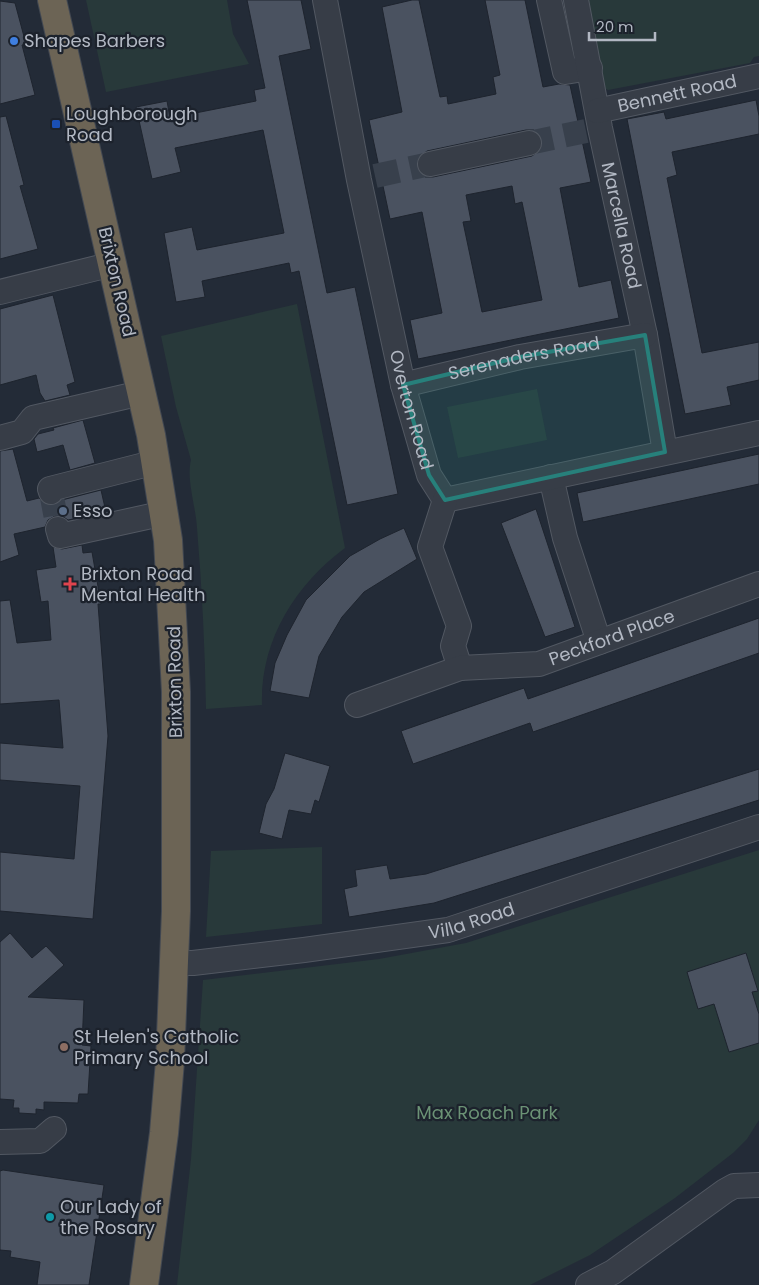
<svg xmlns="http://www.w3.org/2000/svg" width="759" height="1285" viewBox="0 0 759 1285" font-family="Poppins,sans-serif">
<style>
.green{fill:#28393a}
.building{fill:#4a5260;stroke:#1e242e;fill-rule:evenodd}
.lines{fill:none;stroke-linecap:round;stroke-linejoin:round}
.minor-tunnel{stroke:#38404c;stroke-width:24;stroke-dasharray:24 12;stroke-linecap:butt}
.minor-casing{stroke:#525862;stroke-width:26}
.highway-casing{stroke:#424852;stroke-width:30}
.minor{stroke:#373d47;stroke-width:24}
.highway{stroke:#6c6455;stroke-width:28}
.marked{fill:#27807b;fill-opacity:0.2;stroke:#27807b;stroke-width:4;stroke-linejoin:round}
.shop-dot{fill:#3f7fe0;stroke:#1c222c;stroke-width:2}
.transit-dot{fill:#1a4fb4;stroke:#1c222c;stroke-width:2}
.service-dot{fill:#5c6f8a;stroke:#1c222c;stroke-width:2}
.health-dot{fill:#e0444e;stroke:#1c222c;stroke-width:2}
.education-dot{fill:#8d6e63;stroke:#1c222c;stroke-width:2}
.culture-dot{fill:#0f9aa8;stroke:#1c222c;stroke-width:2}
.labels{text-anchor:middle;stroke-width:4.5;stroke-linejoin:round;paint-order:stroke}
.poi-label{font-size:18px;fill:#b2b8c3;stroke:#1c222c;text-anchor:start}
.street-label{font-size:18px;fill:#b2b8c3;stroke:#1c222c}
.park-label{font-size:18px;fill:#6b9275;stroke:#1c222c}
</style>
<rect width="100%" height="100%" fill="#232b37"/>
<!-- green -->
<g class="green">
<path d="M86,0h141l6,34 16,30 -143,28z"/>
<path d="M586,0h173v56l-5,1 -4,6 -142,27 -6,-3z"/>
<path d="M297,304l48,244c-50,37 -85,93 -83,157l-56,4c-1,-61 -4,-121 -9,-181 -1,-21 -11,-48 -6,-68l-15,-53 -15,-71z"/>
<path d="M537,389l10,51 -89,18 -11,-51z"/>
<path d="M322,847v77l-116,13 5,-86z"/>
<path d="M759,850v270l-12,19 -14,14 -58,45 -85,57 -60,30h-353l14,-126 12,-179 176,-21 87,-16z"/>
</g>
<!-- building -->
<g class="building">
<path d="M247,0h54l10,49 -32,7 48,237 28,-6 43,207 -51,11 -48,-234 -8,2 -2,-10 -87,18 3,16 -29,5 -12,-69 28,-6 5,23 87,-17 -21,-103 -88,18 6,24 -29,7 -16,-72 31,-6 3,17 86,-17 -2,-11 11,-2z"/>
<path d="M412,0h7l21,97 7,-1 1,8 48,-10 -3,-17 7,-2 -15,-75h40l18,87 16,-3 11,1 21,97 -31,6 19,99 32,-7 8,38 -201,41 -8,-39 32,-7 -13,-65 -7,-36 -32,7 -21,-99 33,-8 -20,-105zM526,130h8l8,10v8l-10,8 -99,21h-8l-8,-10v-8l10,-8zM512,186l3,18 7,-2 20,98 -60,12 -19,-90 8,-1 -5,-26z"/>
<path d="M0,1l15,2 11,41 -4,1 13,50 -35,9z"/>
<path d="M756,100l3,16v18l-87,18 5,23 -10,3 35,175 57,-11v38l-32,7 4,18 -46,9 -58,-295 37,-7 2,7z"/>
<path d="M6,116l18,69 -4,1 18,63 -38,10v-142z"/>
<path d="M53,295l22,87 -8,3 3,10 -25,6 -5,-8 -4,-18 -36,10v-76z"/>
<path d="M83,420l12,43 -25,7 -7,-25 -26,7 -3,-13 4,-5 16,-4 -1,-2z"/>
<path d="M13,449l14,52 12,-3 9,7h7l7,-5 39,-10 5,22 -38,8 -6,-4h-7l-7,4 -3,7 -31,7 5,21 -19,7v-111z"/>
<path d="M759,454v30l-176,38 -6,-29z"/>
<path d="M536,509l39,118 -30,10 -44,-114z"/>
<path d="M404,528l13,31 -53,33 -22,25 -23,39 -10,42 -39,-7 5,-28 12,-28 19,-35 44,-44 30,-17z"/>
<path d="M82,545l1,8 9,-1 9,52h-3l10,132 -15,183 -93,-8v-59l74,7 6,-73 -80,-6v-37l63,5 -4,-48 -59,4v-103l10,-1 7,43 34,-3 -3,-39 -7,1 -5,-32 20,-3 -3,-20 9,2z"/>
<path d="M759,618v35l-226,79 -3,-9 -117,41 -12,-33 123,-43 4,11z"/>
<path d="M285,753l45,13 -11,36 -4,-2 -4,14 -22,-4 -7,29 -23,-6 7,-29 8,-15z"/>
<path d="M759,769v31l-325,103 -85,14 -5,-28 13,-3 -2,-16 32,-5 3,14 36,-5z"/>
<path d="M10,933l22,25 14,-12 18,19 -36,32 56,3 -2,45 9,1 -3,48h-9l-1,9 -34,-1v8l-8,-1v5l-17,-1v-5h-6l1,-8 -14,-1v-157z"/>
<path d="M746,953l12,38 -6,1 7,22v29l-30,9 -15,-48 -16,5 -11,-37z"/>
<path d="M3,1170l101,15 -15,100h-52l3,-23 -30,-5 1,-6 -11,-1v-79z"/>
</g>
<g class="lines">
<!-- minor-tunnel -->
<g class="minor-tunnel">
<path d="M529,143l57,-12"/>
<path d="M375,176l55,-12"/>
<path d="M51,492l7,37"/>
</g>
<defs>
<g id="minor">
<path id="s1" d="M325,0l34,180 44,205 26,90 16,25"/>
<path d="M549,0l16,72 25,-4"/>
<path id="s2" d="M576,0l24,128 45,207 20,117"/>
<path id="s3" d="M597,111l162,-35"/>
<path d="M430,164l99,-21"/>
<path d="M0,292l113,-28"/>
<path id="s4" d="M403,385l117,-28 125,-22"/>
<path d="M0,438l22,-6 11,-14 108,-25"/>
<path d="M551,477l14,61 34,104"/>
<path d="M51,492l-1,-3 106,-27"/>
<path d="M445,500l314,-67"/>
<path d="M445,500l-15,47 29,79 -6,20 7,22"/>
<path d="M58,529l2,7 105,-23"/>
<path id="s5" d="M357,705l103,-37 79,-4 220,-80"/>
<path id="s6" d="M174,963h19l111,-13 144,-20 311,-103"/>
<path d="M0,1142l40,-1 14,-12"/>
<path d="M588,1285l25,-13 112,-81 9,-5 25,-1"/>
</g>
<path id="highway" d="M52,0l99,435 17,105 8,152v219l-6,150 -6,72 -20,152"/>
</defs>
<!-- minor casing -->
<use href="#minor" class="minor-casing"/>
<!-- highway casing -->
<use href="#highway" class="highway-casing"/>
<!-- minor -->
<use href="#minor" class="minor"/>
<!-- highway -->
<use href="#highway" class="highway"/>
</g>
<!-- marked area -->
<path class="marked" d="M645,335l20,117 -220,48 -16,-25 -26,-90 117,-28z"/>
<!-- markers -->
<circle class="shop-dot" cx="14" cy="41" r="5"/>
<rect class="transit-dot" x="51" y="119" width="10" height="10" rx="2.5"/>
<circle class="service-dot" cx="63" cy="511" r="5"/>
<path class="health-dot" d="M67.5 576.5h5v5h5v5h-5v5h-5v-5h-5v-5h5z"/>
<circle class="education-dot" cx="64" cy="1047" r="5"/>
<circle class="culture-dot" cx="50" cy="1217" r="5"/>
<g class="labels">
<!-- poi labels -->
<g class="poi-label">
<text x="24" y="47">Shapes Barbers</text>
<text x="66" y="120">Loughborough<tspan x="66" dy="21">Road</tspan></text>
<text x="73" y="517">Esso</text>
<text x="81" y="580">Brixton Road<tspan x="81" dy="21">Mental Health</tspan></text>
<text x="74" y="1043">St Helen's Catholic<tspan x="74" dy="21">Primary School</tspan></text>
<text x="60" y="1213">Our Lady of<tspan x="60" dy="21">the Rosary</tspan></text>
</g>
<!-- street labels -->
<g class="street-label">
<text dy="6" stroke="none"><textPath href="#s3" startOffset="82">Bennett Road</textPath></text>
<text dy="6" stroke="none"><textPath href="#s2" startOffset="230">Marcella Road</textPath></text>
<text transform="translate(117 282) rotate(77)" y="6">Brixton Road</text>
<text dy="6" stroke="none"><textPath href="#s4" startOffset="124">Serenaders Road</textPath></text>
<text dy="6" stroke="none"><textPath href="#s1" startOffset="419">Overton Road</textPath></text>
<text dy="6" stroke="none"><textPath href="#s5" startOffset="266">Peckford Place</textPath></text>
<text transform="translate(175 682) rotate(-91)" y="6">Brixton Road</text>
<text dy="6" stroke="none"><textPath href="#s6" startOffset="301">Villa Road</textPath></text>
</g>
<!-- park labels -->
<g class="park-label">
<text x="487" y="1119">Max Roach Park</text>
</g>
</g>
<!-- scale -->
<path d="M589 32v8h66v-8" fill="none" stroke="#b2b8c3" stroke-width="2.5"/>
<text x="596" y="32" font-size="15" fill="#b2b8c3" stroke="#1c222c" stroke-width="4" paint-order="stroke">20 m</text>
</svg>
